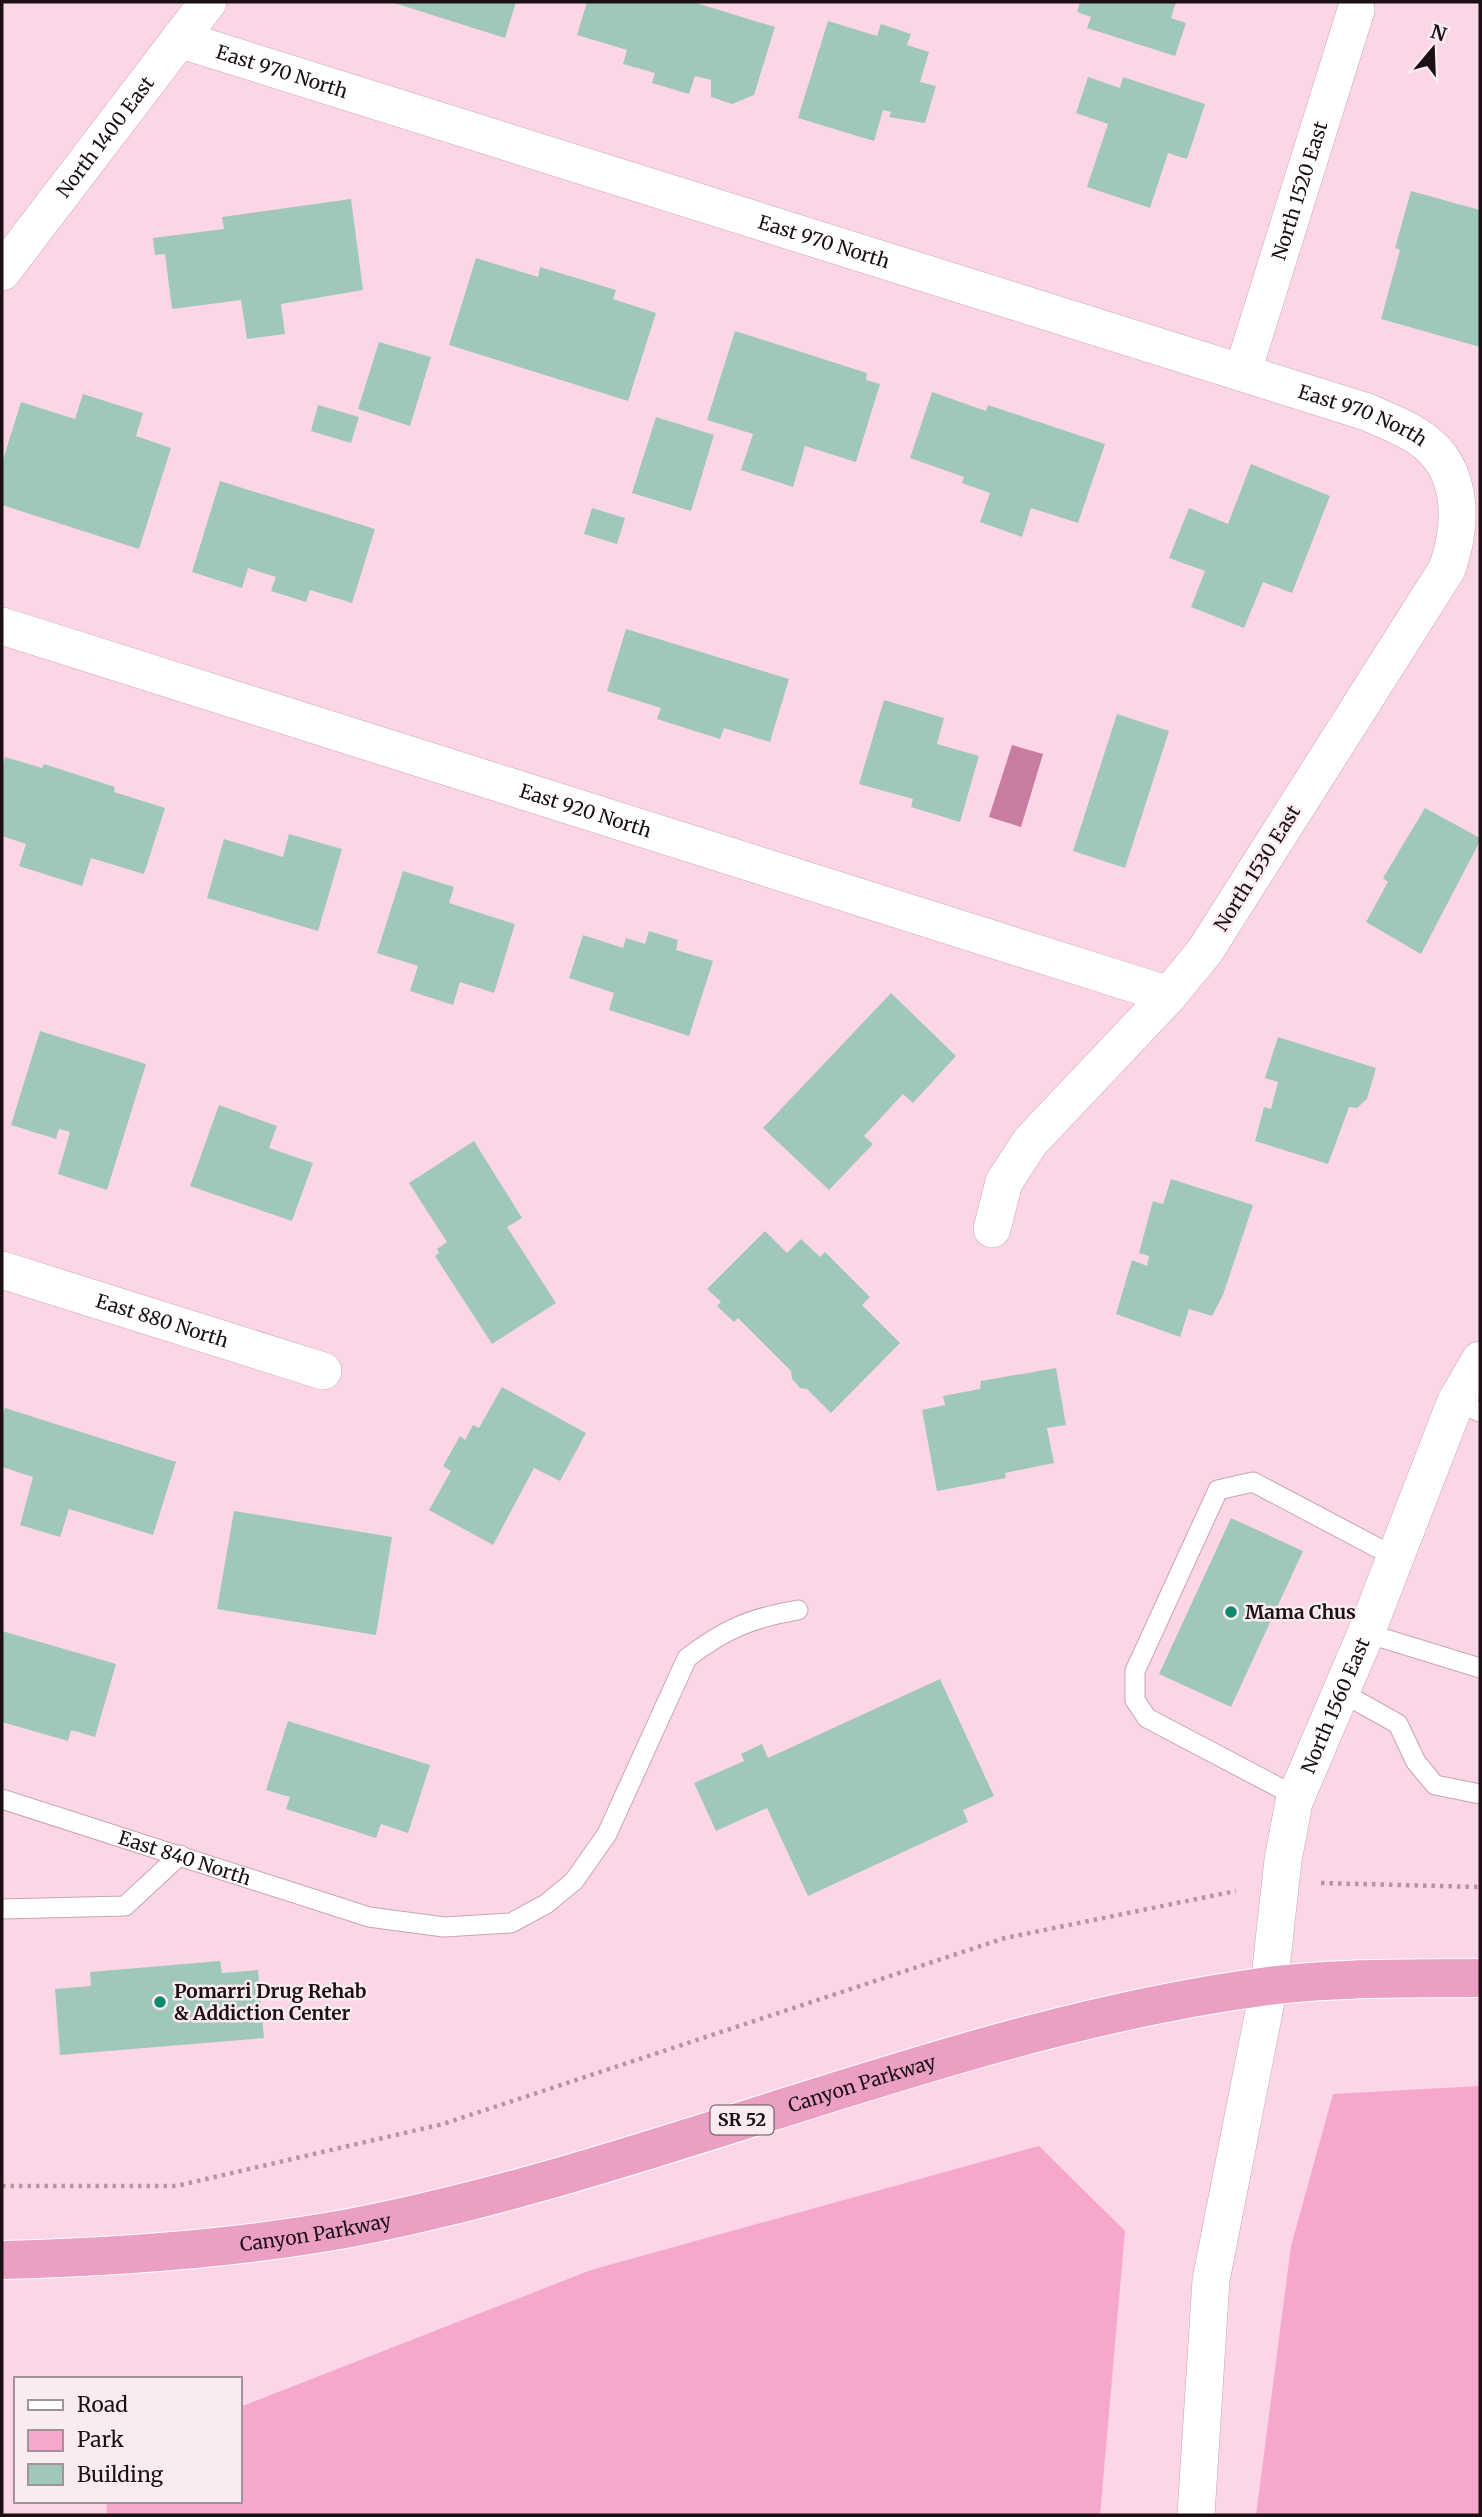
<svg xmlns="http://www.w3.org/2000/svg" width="1482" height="2517" viewBox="0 0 1482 2517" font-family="Merriweather,serif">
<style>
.green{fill:#f5a8cc}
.water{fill:#c77ca0}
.building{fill:#a0c8ba}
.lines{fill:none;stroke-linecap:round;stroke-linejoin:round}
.service-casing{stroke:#c7a4b3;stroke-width:21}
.minor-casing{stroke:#c7a4b3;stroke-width:38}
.trunk-casing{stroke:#fff;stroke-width:40}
.path{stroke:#b396a2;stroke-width:4.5;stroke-dasharray:3.5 5;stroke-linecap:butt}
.service{stroke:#fff;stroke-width:19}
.minor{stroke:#fff;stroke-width:37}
.trunk{stroke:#ea9fc3;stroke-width:38}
.poi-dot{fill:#0d8b6f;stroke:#faebf1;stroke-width:2.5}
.labels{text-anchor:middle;stroke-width:5;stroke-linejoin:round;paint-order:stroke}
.shield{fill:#faebf1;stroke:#5f5257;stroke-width:2}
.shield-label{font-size:18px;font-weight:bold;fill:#1c1015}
.street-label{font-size:19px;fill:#1c1015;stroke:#faebf1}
.poi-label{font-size:19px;font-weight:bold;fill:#1c1015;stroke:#faebf1;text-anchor:start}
</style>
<rect width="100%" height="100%" fill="#fcd6e6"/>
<!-- green -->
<g class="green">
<path d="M1480,2086v429h-224l35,-269 42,-152z"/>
<path d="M1039,2146l86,85 -25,284h-993l-1,-14h134v-94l351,-137z"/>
</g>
<!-- water -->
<path class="water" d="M1012,745l31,9 -22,73 -32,-10z"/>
<!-- building -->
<g class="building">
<path d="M391,2h125l-11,36z"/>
<path d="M587,2h106l82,25 -21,68 -22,9 -21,-7v-17l-16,-4 -6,18 -37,-11 3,-10 -32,-9 4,-14 -50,-15z"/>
<path d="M1080,2h96l-5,16 15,5 -11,33 -88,-28 4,-11 -14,-5z"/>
<path d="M828,21l49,15 4,-12 30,10 -4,11 22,7 -9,30 16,4 -11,37 -36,-6 2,-5 -8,-2 -9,31 -76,-23z"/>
<path d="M1088,77l32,11 3,-11 82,27 -18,55 -19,-6 -18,55 -63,-21 21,-63 -32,-11z"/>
<path d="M1411,191l69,19v137l-99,-28 19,-69 -5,-2z"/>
<path d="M351,199l12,91 -82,14 4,30 -38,5 -6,-39 -69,9 -7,-55 -10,1 -2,-17 71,-9 -2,-12z"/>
<path d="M476,258l62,19 2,-10 76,23 -3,9 43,14 -28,88 -179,-56z"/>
<path d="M735,331l132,42 -1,7 14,4 -24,78 -51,-16 -12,41 -52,-17 12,-36 -46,-14z"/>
<path d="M379,342l52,15 -21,69 -52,-17z"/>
<path d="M932,392l54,19 2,-6 117,39 -27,79 -47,-15 -9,29 -42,-15 10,-29 -28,-10 2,-6 -54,-19z"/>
<path d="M83,394l60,19 -7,23 35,12 -32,101 -137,-44v-42l19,-61 54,17z"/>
<path d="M318,405l41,12 -8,26 -40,-12z"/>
<path d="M656,417l58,18 -23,76 -59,-18z"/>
<path d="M1251,464l79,32 -38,97 -29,-11 -19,46 -53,-21 14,-36 -36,-13 20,-50 39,16z"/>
<path d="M220,481l155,48 -23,74 -42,-13 -4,12 -35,-11 5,-14 -28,-9 -6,20 -50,-16z"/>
<path d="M592,508l33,10 -8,26 -33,-10z"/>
<path d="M626,629l163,50 -19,63 -46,-14 -4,11 -63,-20 4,-11 -54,-17z"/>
<path d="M884,700l60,18 -7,26 42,12 -19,66 -49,-15 2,-8 -54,-15z"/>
<path d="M1117,714l52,17 -44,137 -52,-17z"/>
<path d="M5,757l37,11 2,-4 71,23 -1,5 51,16 -21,66 -53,-16 -9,28 -63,-20 7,-22 -24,-8v-68z"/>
<path d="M1425,808l55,30v3l-59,113 -55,-32 22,-40 -5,-4z"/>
<path d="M289,834l53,15 -24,82 -111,-33 17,-59 59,18z"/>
<path d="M403,871l51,16 -5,16 66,21 -21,69 -34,-11 -7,23 -43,-14 8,-25 -41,-13z"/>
<path d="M649,931l29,9 -2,10 37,11 -24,75 -80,-26 5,-17 -45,-15 14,-43 40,13 3,-10 19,6z"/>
<path d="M891,993l65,63 -43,47 -10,-9 -39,42 9,8 -44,46 -66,-62z"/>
<path d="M40,1031l106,33 -39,126 -49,-16 12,-42 -11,-3 -3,10 -45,-14z"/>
<path d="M1278,1037l98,31 -9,31 -10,9 -8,-1 -21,57 -73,-23 9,-34 7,2 7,-27 -13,-4z"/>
<path d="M219,1105l58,21 -8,22 44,15 -21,58 -102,-35z"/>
<path d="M474,1141l48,77 -15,9 49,76 -64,41 -57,-88 4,-3 -2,-4 10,-7 -38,-59z"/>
<path d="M1171,1179l82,26 -30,90 -11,21 -23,-7 -9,28 -64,-23 16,-54 15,6 2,-10 -10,-3 14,-52 10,3z"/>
<path d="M765,1231l22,22 14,-14 19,18 5,-5 45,45 -8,8 38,38 -69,70 -24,-24 -7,-1 -8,-9 -1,-8 -53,-53 -4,4 -17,-16 4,-4 -14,-13z"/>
<path d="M1056,1368l10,57 -19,3 7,35 -49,10 1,5 -69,13 -15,-81 23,-5 -2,-9 37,-7 1,-8z"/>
<path d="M502,1387l84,46 -26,48 -26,-13 -41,77 -64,-35 22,-39 -8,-5 17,-30 5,4 8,-15 6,3z"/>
<path d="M5,1408l171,54 -23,73 -84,-26 -9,28 -40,-12 13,-48 -31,-10v-49z"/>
<path d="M234,1511l158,26 -16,98 -159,-26z"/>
<path d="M1231,1518l72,33 -72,156 -72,-33z"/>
<path d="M2,1631l114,33 -21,73 -24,-7 -3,11 -66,-19z"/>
<path d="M940,1679l54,117 -31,14 5,12 -160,74 -41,-88 -51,23 -22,-48 50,-22 -3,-7 21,-10 6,14z"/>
<path d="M288,1721l142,44 -22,68 -27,-9 -5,14 -90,-29 4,-12 -24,-7z"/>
<path d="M220,1961l2,12 36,-3 6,68 -204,17 -5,-66 36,-3 -1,-14z"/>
</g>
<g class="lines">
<defs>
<g id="service">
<path d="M1456,1401l24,11"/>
<path d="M1366,1633l114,35"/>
<path d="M1341,1692l57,32 18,38 19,23 45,9"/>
<path d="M1297,1797l-150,-79 -12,-18v-29l83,-181 35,-8 142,75"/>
<path id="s1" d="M2,1799l367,118 75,10 67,-4 35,-19 28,-23 33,-47 80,-176c38,-29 64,-40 111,-48"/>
<path d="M2,1909l123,-3 55,-51"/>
</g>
<g id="minor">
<path id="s2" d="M179,39l1188,373c15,7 31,13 45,21 52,29 52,87 35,136l-242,382 -36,44 -139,147 -26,40 -12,47"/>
<path id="s3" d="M2,272l206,-270"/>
<path id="s4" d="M1243,371l113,-361"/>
<path id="s5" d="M2,626l1167,369"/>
<path id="s6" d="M2,1270l321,101"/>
<path id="s7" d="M1196,2515l15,-235 58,-294 14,-126 11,-58 72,-169 90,-232 24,-41"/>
</g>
<g id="trunk">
<path id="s8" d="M2,2260c115,-3 234,-11 348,-32 311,-60 602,-200 918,-242 70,-9 142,-7 212,-8"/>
</g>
</defs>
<!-- service casing -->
<use href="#service" class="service-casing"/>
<!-- minor casing -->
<use href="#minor" class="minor-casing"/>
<!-- trunk casing -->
<use href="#trunk" class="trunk-casing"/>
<!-- path -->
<g class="path">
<path d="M1321,1883l159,4"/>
<path d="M2,2186h174l267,-62 562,-186 231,-47"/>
</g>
<!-- service -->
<use href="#service" class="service"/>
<!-- minor -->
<use href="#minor" class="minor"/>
<!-- trunk -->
<use href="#trunk" class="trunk"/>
</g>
<!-- markers -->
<g class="poi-dot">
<circle cx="1231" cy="1612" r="7"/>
<circle cx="160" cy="2002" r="7"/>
</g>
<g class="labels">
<!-- shield labels -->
<rect class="shield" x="710.5" y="2105.5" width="63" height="29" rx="5"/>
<g class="shield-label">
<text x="742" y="2126">SR 52</text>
</g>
<!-- street labels -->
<g class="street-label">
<text dy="7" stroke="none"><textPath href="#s2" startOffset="108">East 970 North</textPath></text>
<text dy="7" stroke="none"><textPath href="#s3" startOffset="170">North 1400 East</textPath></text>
<text dy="7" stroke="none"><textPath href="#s4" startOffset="189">North 1520 East</textPath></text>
<text dy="7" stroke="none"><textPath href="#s2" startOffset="676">East 970 North</textPath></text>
<text dy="7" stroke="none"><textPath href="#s2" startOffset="1242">East 970 North</textPath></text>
<text dy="7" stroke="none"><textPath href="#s5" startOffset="612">East 920 North</textPath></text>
<text transform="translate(1257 868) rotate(-58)" y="7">North 1530 East</text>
<text dy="7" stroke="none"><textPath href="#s6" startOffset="168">East 880 North</textPath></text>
<text dy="7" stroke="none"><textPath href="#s7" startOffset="826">North 1560 East</textPath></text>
<text dy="7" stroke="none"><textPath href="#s1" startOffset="192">East 840 North</textPath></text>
<text dy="7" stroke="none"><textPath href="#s8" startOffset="882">Canyon Parkway</textPath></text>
<text dy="7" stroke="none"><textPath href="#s8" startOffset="315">Canyon Parkway</textPath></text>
</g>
<!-- poi labels -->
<g class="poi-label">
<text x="1245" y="1619">Mama Chus</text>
<text x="174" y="1998">Pomarri Drug Rehab<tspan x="174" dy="22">&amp; Addiction Center</tspan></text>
</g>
</g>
<!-- border -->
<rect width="1482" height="2517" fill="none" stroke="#1c1015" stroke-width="7"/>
<!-- legend -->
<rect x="14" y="2377" width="228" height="126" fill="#faebf1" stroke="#a19399" stroke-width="2"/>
<rect x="28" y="2400" width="35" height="10" fill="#ffffff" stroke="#a19399" stroke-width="2"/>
<text x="77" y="2412" font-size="21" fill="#1c1015">Road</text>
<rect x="28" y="2430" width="35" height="21" fill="#f5a8cc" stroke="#a19399" stroke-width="2"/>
<text x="77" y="2447" font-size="21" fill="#1c1015">Park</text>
<rect x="28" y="2464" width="35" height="21" fill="#a0c8ba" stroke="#a19399" stroke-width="2"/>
<text x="77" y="2482" font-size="21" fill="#1c1015">Building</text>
<!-- north arrow -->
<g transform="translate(1433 49) rotate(19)" stroke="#faebf1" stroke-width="5" paint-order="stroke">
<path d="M0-5L12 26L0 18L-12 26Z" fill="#1c1015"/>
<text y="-10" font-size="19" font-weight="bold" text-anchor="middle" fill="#1c1015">N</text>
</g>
</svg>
